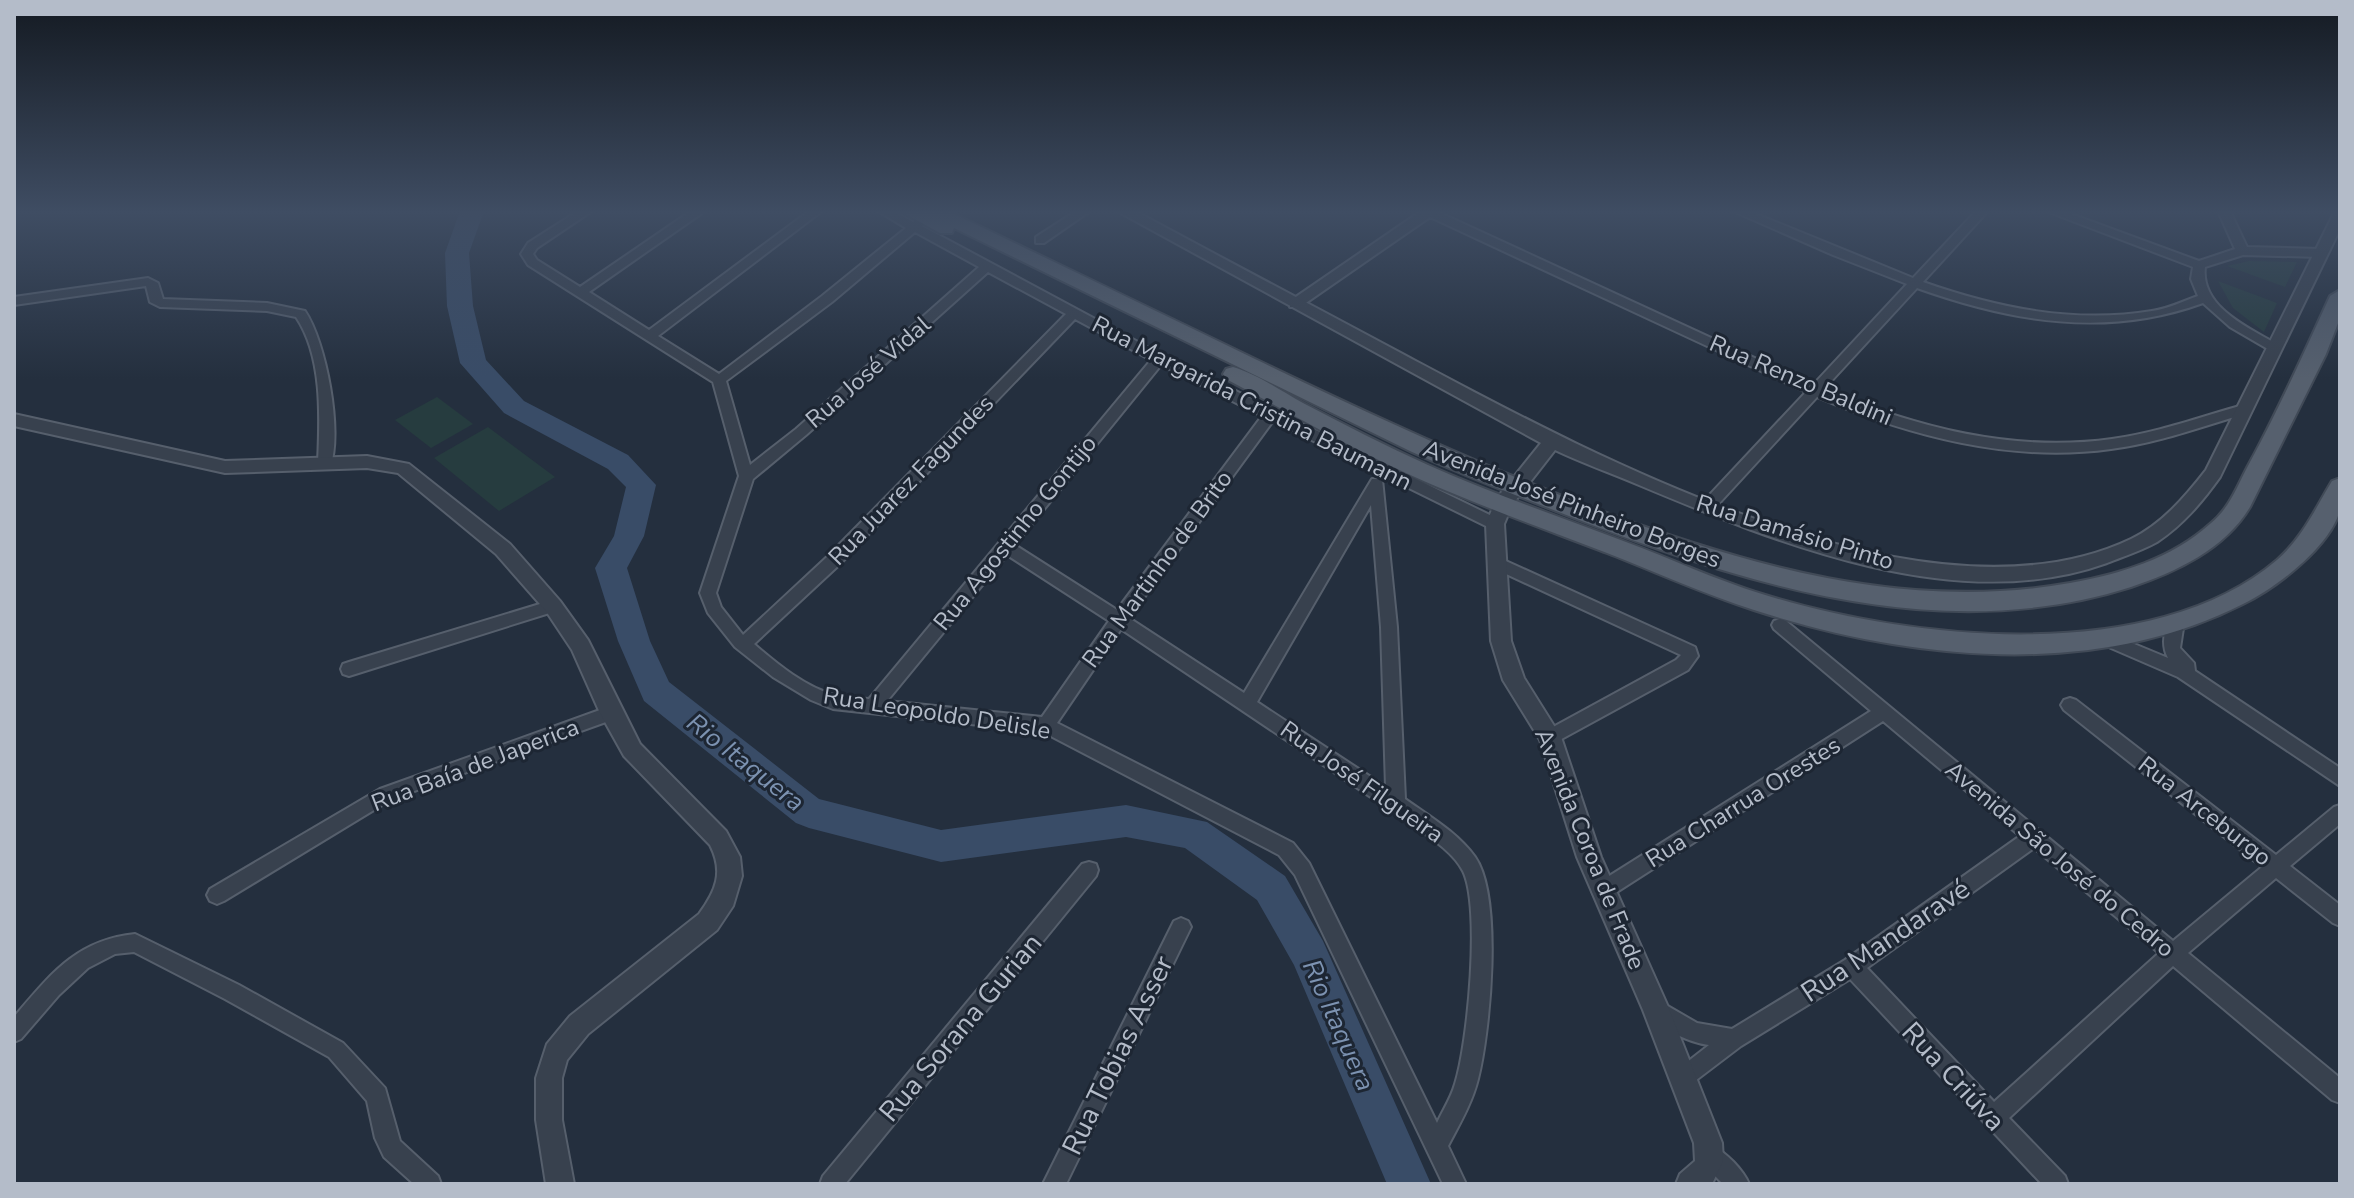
<svg xmlns="http://www.w3.org/2000/svg" width="2354" height="1198" viewBox="0 0 2354 1198" font-family="'Nunito Sans',sans-serif">
<style>
.green{fill:#263c3f}
.lines{fill:none;stroke-linecap:round;stroke-linejoin:round}
.river{fill:#394c67;fill-rule:evenodd}
.minor-casing{stroke:#565f6c;stroke-width:4}
.tertiary-casing{stroke:#565f6c;stroke-width:4}
.primary-casing{stroke:#414a57;stroke-width:4}
.minor{fill:#38414e;fill-rule:evenodd}
.tertiary{fill:#38414e;fill-rule:evenodd}
.primary{fill:#56606e;fill-rule:evenodd}
.labels{text-anchor:middle;stroke-width:6;stroke-linejoin:round;paint-order:stroke}
.street-label{font-size:24px;fill:#b4bcc9;stroke:#1d2633}
.water-label{font-size:26px;font-style:italic;fill:#7c92b1;stroke:#1d2633}
.near-street-label{font-size:28px;fill:#b4bcc9;stroke:#1d2633}
</style>
<rect width="100%" height="100%" fill="#242f3e"/>
<!-- green -->
<g class="green">
<path d="M2249,261l48,1 -12,25 -58,-21z"/>
<path d="M2218,281l59,22 -13,29 -31,-24z"/>
<path d="M437,397l36,27 -42,24 -36,-28z"/>
<path d="M488,427l67,50 -56,34 -65,-53z"/>
</g>
<g class="lines">
<!-- river -->
<path class="river" d="M460,211h24l-15,42 4,53 13,54 38,41 104,54 28,30 -12,51 -17,32 23,73 19,41 150,117 122,31 185,-25 81,17 78,54 38,65 108,243h-44l-93,-219 -37,-65 -72,-52 -59,-11 -185,25 -132,-34 -13,-5 -152,-122 -26,-60 -23,-73 19,-32 12,-49 -18,-18 -104,-56 -44,-50 -13,-57 -2,-53z"/>
<defs>
<g id="minor">
<path d="M578,211h14l-55,37 -4,6 4,6 43,27 111,-76h14l-116,81 60,38 160,-119h13l-164,125 61,38 103,-78 84,-68 -28,-17h15l20,11 13,-11h13l-17,15 242,130 336,164 3,4 -3,4h-10l-217,-107 -144,197 115,75 128,-214h10l15,148 8,172c24,17 53,34 70,58 28,40 15,175 3,222 -6,24 -19,46 -30,67l18,38h-23l-148,-309 -16,-20 -236,-123 -210,-23 -22,-9 -38,-23 -38,-30 -27,-34 -8,-20 39,-117 -26,-94 -185,-117 -7,-11 7,-11zM915,232l64,35 -183,162 -46,36 -24,-84 106,-79zM988,272l78,42 -239,243 -84,78 -22,-28 -5,-14 37,-114 53,-44zM1075,319l76,41 -282,339c-11,-1 -22,-1 -33,-4 -29,-6 -60,-32 -82,-51l85,-79zM1161,365l101,51 -145,194 -102,-65zM1371,505l10,122 5,160 -129,-85zM1007,555l102,66 -67,96 -155,-16zM1121,629l287,193c18,13 44,28 55,49 18,36 5,173 -8,213 -4,14 -12,26 -18,39l-128,-260 -16,-20 -236,-120z"/>
<path d="M1076,211h14l-46,32h-8v-6z"/>
<path d="M1421,211h15l377,174 94,-101 -74,-29 -100,-44h16l164,67 63,-67h12l-65,71c74,26 151,42 229,29 16,-2 31,-10 46,-15l-7,-17 2,-12 -147,-56h17l136,50 36,-12 -17,-38h12l17,36 73,2 6,4 -6,4 -77,-2 -38,12c-5,40 44,61 73,78v6l-5,1 -43,-25 -27,-24c-96,35 -191,19 -286,-15l-93,101c92,38 188,64 288,50 45,-6 88,-22 131,-34l7,5 -2,3c-45,13 -90,30 -137,36 -101,14 -201,-13 -294,-52l-105,114h-10l-3,-4 3,-4 104,-111 -376,-175 -130,90h-10v-6z"/>
<path d="M148,278l10,5 5,16 104,4 38,8c21,31 38,121 25,156l-5,1 -7,-5c2,-46 5,-106 -22,-146l-29,-6 -107,-4 -10,-5 -4,-16 -132,19v-8z"/>
<path d="M1497,557l198,90 3,9 -10,14 -132,72 -6,2 -6,-2 -3,-5 3,-5 132,-72 5,-5 -190,-88 -2,-4 2,-4z"/>
<path d="M553,600l6,2 2,4 -2,4 -210,66 -6,-2 -2,-5 2,-5 6,-2z"/>
<path d="M2176,616l6,2 2,4 -4,26 14,15 1,8 145,97v18l-162,-109 -74,-32 -2,-5 2,-5 6,-1 58,24c-7,-13 -4,-27 2,-40z"/>
<path d="M1780,619l6,2 387,320 89,-74 -198,-157 -3,-5 3,-5 6,-2 6,2 200,155 58,-48 6,-2v19l-50,42 50,39v21l-7,-3 -57,-45 -88,75 152,125v25l-8,-3 -159,-134 -164,152 56,58 3,8h-26l-192,-205 -109,67 -50,38 -7,4 -7,-4 -4,-7 4,-7 32,-25c-18,-2 -53,-17 -60,-34l3,-7 7,-3 38,22 35,6 113,-69 175,-124 -137,-115 -274,176 -7,3 -7,-3 -3,-6 3,-6 276,-174 -97,-82 -2,-4 2,-4zM2034,848l125,105 -165,149 -127,-134z"/>
<path d="M611,706l6,2 3,5 -3,5 -225,81 -168,102 -7,3 -7,-3 -3,-6 3,-6 170,-100z"/>
<path d="M1089,862l7,2 2,6 -2,6 -251,308h-25l3,-8 259,-312z"/>
<path d="M1181,918l7,3 3,6 -125,257h-23l131,-263z"/>
<path d="M135,934l104,51 104,58 42,45 15,53 38,35 3,8h-27l-30,-27 -9,-19 -8,-37 -38,-44 -104,-58 -91,-47 -19,2 -27,14 -29,27 -38,44 -7,3v-25c36,-42 62,-77 121,-83z"/>
<path d="M1712,1146c14,6 31,24 37,38h-26l-19,-19 -3,-8 3,-8z"/>
</g>
<g id="tertiary">
<path d="M1117,211h18c87,47 174,93 262,140 184,98 525,287 734,188 31,-15 54,-42 75,-69l129,-259h5v18l-120,248c-18,25 -37,48 -63,65 -16,9 -33,14 -50,21 -151,54 -329,-20 -468,-78 -28,-12 -57,-22 -84,-35l-43,55 -8,19 7,117 13,37 37,59 40,120 68,152 53,134 1,18 -11,23h-36l4,-10 15,-13 -1,-18 -51,-133 -66,-153 -37,-117 -37,-60 -12,-39 -5,-117 11,-26 44,-55z"/>
<path d="M14,414l211,47 142,-5 42,8 101,80 50,57 28,39 52,104 86,87 14,26 2,19 -9,30 -16,24 -129,104 -21,26 -5,18v42l12,64h-28l-10,-64v-42l11,-34 23,-28 129,-102c17,-23 25,-42 11,-69l-86,-89 -24,-43 -28,-63 -26,-39 -50,-57 -98,-81 -31,-5 -142,5 -211,-47z"/>
</g>
<g id="primary">
<path d="M900,211h48c102,49 204,98 307,148 112,54 224,106 341,150 152,57 310,103 474,74 50,-9 101,-24 140,-59 20,-16 27,-38 39,-60 30,-55 55,-111 81,-168l10,-6v28l-14,36 -76,153c-25,42 -74,65 -119,80 -182,58 -372,2 -544,-64 -59,-23 -117,-45 -175,-71l-458,-224 -2,5h-12z"/>
<path d="M1233,367c24,7 48,24 70,36 42,22 83,43 125,62 64,29 133,52 198,77 46,17 90,38 136,52 146,46 390,73 515,-34 26,-23 38,-51 55,-79l8,-3c0,10 2,23 0,32 -10,37 -64,78 -97,94 -149,76 -335,56 -489,6 -50,-16 -98,-38 -147,-57 -60,-23 -121,-45 -181,-71 -69,-30 -134,-68 -200,-103l-3,-5 3,-5z"/>
</g>
</defs>
<!-- minor casing -->
<use href="#minor" class="minor-casing"/>
<!-- tertiary casing -->
<use href="#tertiary" class="tertiary-casing"/>
<!-- primary casing -->
<use href="#primary" class="primary-casing"/>
<!-- minor -->
<use href="#minor" class="minor"/>
<!-- tertiary -->
<use href="#tertiary" class="tertiary"/>
<!-- primary -->
<use href="#primary" class="primary"/>
</g>
<!-- sky -->
<linearGradient id="sky" x2="0" y2="1"><stop stop-color="#141a22"/><stop offset="0.56" stop-color="#3f4d63"/><stop offset="1" stop-color="#3f4d63" stop-opacity="0"/></linearGradient>
<rect width="2354" height="379" fill="url(#sky)"/>
<g class="labels">
<!-- street labels -->
<g class="street-label">
<text transform="translate(868 372) rotate(-41)" y="8">Rua José Vidal</text>
<text transform="translate(1801 380) rotate(23)" y="8">Rua Renzo Baldini</text>
<text transform="translate(1252 403) rotate(27)" y="8">Rua Margarida Cristina Baumann</text>
<text transform="translate(911 480) rotate(-46)" y="8">Rua Juarez Fagundes</text>
<text transform="translate(1572 504) rotate(21)" y="8">Avenida José Pinheiro Borges</text>
<text transform="translate(1795 532) rotate(17)" y="8">Rua Damásio Pinto</text>
<text transform="translate(1015 533) rotate(-51)" y="8">Rua Agostinho Gontijo</text>
<text transform="translate(1157 569) rotate(-54)" y="8">Rua Martinho de Brito</text>
<text transform="translate(937 713) rotate(9)" y="8">Rua Leopoldo Delisle</text>
<text transform="translate(475 765) rotate(-21)" y="8">Rua Baía de Japerica</text>
<text transform="translate(1362 782) rotate(35)" y="8">Rua José Filgueira</text>
<text transform="translate(1743 802) rotate(-32)" y="8">Rua Charrua Orestes</text>
<text transform="translate(2205 811) rotate(38)" y="8">Rua Arceburgo</text>
<text transform="translate(1590 849) rotate(68)" y="8">Avenida Coroa de Frade</text>
<text transform="translate(2060 859) rotate(40)" y="8">Avenida São José do Cedro</text>
</g>
<!-- water labels -->
<g class="water-label">
<text transform="translate(746 762) rotate(38)" y="9">Rio Itaquera</text>
<text transform="translate(1339 1025) rotate(66)" y="9">Rio Itaquera</text>
</g>
<!-- near-street labels -->
<g class="near-street-label">
<text transform="translate(1885 940) rotate(-34)" y="10">Rua Mandaravé</text>
<text transform="translate(960 1027) rotate(-50)" y="10">Rua Sorana Gurian</text>
<text transform="translate(1117 1055) rotate(-64)" y="10">Rua Tobias Asser</text>
<text transform="translate(1954 1076) rotate(47)" y="10">Rua Criúva</text>
</g>
</g>
<!-- border -->
<rect width="2354" height="1198" fill="none" stroke="#b4bcc9" stroke-width="32"/>
</svg>
